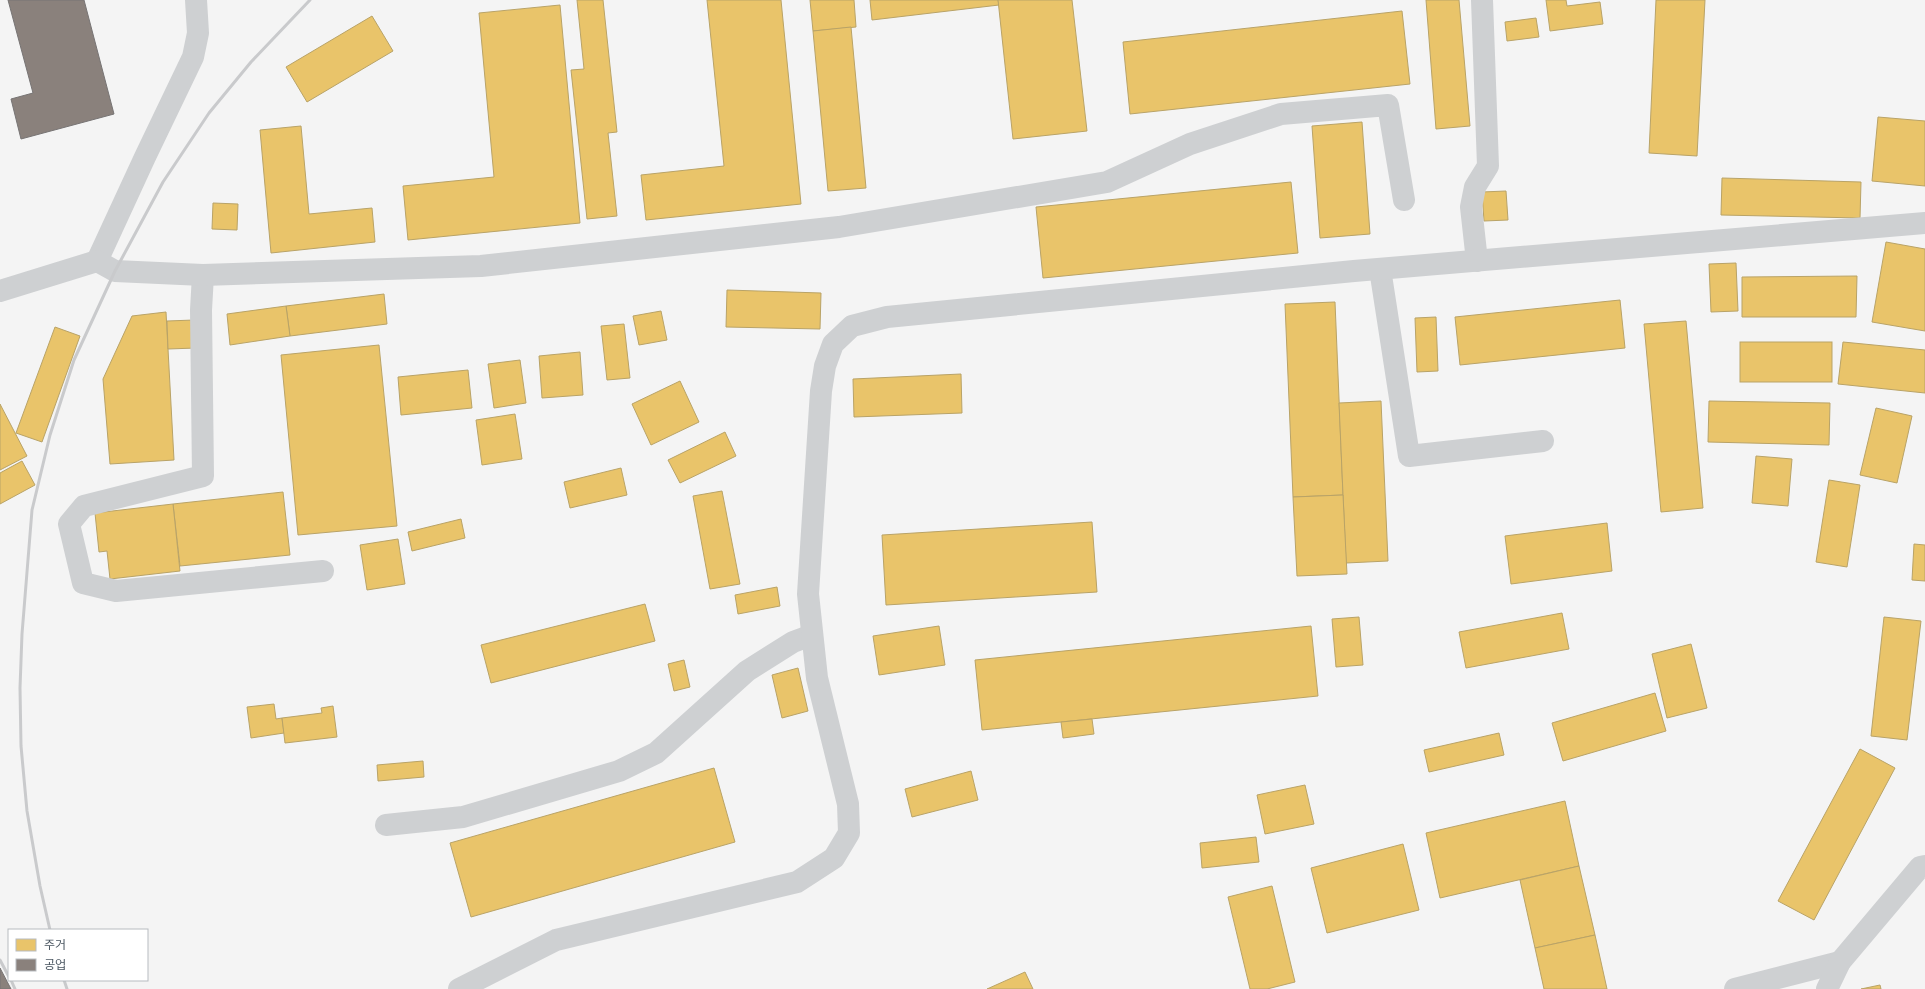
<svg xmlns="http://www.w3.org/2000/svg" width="1925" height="989" viewBox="0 0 1925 989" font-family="'Asap Condensed','Noto Sans KR',sans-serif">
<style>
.homes{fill:#e9c46a;stroke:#b9a367}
.industry{fill:#8a817c;stroke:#777474}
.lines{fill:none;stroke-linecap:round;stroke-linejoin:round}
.minor{stroke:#ced0d2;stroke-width:22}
.rail{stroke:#c9cacc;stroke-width:3}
</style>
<rect width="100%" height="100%" fill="#f4f4f4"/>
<!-- homes -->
<g class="homes">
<path d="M577,0h26l14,132 -9,1 9,83 -30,3 -16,-149 13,-1z"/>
<path d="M707,0h74l20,204 -155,16 -5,-45 83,-9z"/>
<path d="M810,0h44l2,27 -43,4z"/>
<path d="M870,0h128l1,5 -127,15z"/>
<path d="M998,0h74l15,131 -74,8z"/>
<path d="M1426,0h33l11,126 -34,3z"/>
<path d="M1546,0h20l1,6 33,-4 3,22 -53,7z"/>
<path d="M1656,0h49l-8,156 -48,-3z"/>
<path d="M560,5l20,218 -172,17 -5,-54 91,-9 -15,-164z"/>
<path d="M1402,11l8,73 -280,30 -7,-72z"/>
<path d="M372,16l21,35 -86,51 -21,-35z"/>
<path d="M1536,18l3,19 -32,4 -2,-19z"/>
<path d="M851,27l15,161 -38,3 -15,-160z"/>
<path d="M1878,117l47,4v65l-53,-5z"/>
<path d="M1362,122l8,112 -50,4 -8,-112z"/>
<path d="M301,126l8,88 63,-6 3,34 -104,11 -11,-123z"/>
<path d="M1722,178l139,4 -1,36 -139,-3z"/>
<path d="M1291,182l7,71 -255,25 -7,-71z"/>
<path d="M1506,191l2,29 -24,1 -2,-29z"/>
<path d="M213,203l25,1 -1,26 -25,-1z"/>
<path d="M1886,242l39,7v82l-53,-9z"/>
<path d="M1736,263l2,48 -27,1 -2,-48z"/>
<path d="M1857,276l-1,41h-114v-40z"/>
<path d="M727,290l94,3 -1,36 -94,-2z"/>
<path d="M384,294l3,30 -97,12 -4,-30z"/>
<path d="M1620,300l5,48 -165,17 -5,-48z"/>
<path d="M1335,302l8,193 -50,2 -8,-193z"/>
<path d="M286,306l4,30 -60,9 -3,-31z"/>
<path d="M661,311l6,29 -28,5 -6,-29z"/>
<path d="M166,312l8,148 -64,4 -7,-85 29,-63z"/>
<path d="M1436,317l2,54 -21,1 -2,-54z"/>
<path d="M194,320l2,28 -28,1 -1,-28z"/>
<path d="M1686,321l17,187 -42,4 -17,-188z"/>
<path d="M624,324l6,54 -23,2 -6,-54z"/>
<path d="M55,327l25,9 -38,106 -26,-9z"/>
<rect x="1740" y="342" width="92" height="40"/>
<path d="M1843,342l82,8v43l-87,-9z"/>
<path d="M379,345l18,181 -99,9 -17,-180z"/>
<path d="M580,352l3,43 -41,3 -3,-42z"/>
<path d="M520,360l6,43 -32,5 -6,-44z"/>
<path d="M468,370l4,38 -71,7 -3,-38z"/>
<path d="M961,374l1,39 -108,4 -1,-38z"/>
<path d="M680,381l19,41 -48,23 -19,-41z"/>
<path d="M1381,401l7,160 -42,2 -7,-160z"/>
<path d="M1709,401l121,2 -1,42 -121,-3z"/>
<path d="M0,404l27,52 -27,14z"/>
<path d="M1876,408l36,8 -15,67 -37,-8z"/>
<path d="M515,414l7,45 -40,6 -6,-45z"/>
<path d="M725,432l11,24 -56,27 -12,-23z"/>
<path d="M1756,456l36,3 -4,47 -36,-3z"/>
<path d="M22,461l13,24 -35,19v-31z"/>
<path d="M621,468l6,27 -57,13 -6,-26z"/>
<path d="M1829,480l31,5 -13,82 -31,-5z"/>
<path d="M722,491l18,93 -30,5 -17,-93z"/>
<path d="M283,492l7,63 -110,11 -7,-62z"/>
<path d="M1343,495l4,79 -50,2 -4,-79z"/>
<path d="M173,504l7,67 -70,8 -3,-28 -8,1 -4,-39z"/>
<path d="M461,519l4,19 -53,13 -4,-19z"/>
<path d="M1092,522l5,70 -211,13 -4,-70z"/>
<path d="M1607,523l5,48 -101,13 -6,-48z"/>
<path d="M398,539l7,45 -38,6 -7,-45z"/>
<path d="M1914,544l11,1v36l-13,-1z"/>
<path d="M777,587l3,19 -42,8 -3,-19z"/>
<path d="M645,604l10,37 -164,42 -10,-38z"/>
<path d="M1562,613l7,36 -103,19 -7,-36z"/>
<path d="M1359,617l4,48 -27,2 -4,-48z"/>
<path d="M1884,617l37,4 -14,119 -36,-4z"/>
<path d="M939,626l6,39 -66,10 -6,-39z"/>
<path d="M1311,626l7,70 -336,34 -7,-70z"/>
<path d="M1691,644l16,64 -40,10 -15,-64z"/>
<path d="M684,660l6,27 -16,4 -6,-27z"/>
<path d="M798,668l10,43 -26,7 -10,-43z"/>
<path d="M1655,693l11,38 -103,30 -11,-38z"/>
<path d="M274,704l2,15 6,-1 2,15 -33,5 -4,-31z"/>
<path d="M333,706l4,31 -52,6 -3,-25 40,-5 -1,-5z"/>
<path d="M1092,719l2,15 -31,4 -2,-16z"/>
<path d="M1499,733l5,22 -75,17 -5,-22z"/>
<path d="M1860,749l35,19 -81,152 -36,-19z"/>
<path d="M423,761l1,16 -46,4 -1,-16z"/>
<path d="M714,768l21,74 -264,75 -21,-74z"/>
<path d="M971,771l7,29 -66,17 -7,-28z"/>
<path d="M1305,785l9,39 -49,10 -8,-39z"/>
<path d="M1565,801l14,65 -139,32 -14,-65z"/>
<path d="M1256,837l3,25 -57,6 -2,-25z"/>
<path d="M1403,844l16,66 -92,23 -16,-65z"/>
<path d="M1579,866l16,69 -60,13 -15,-68z"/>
<path d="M1272,886l23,96 -28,7h-17l-22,-92z"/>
<path d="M1595,935l12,54h-63l-9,-41z"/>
<path d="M1025,972l8,17h-46z"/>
<path d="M1880,985l1,4h-20z"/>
</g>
<!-- industry -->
<g class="industry">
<path d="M8,0h76l30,114 -93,25 -10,-40 22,-6z"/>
<path d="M0,968l11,21h-11z"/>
</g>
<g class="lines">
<!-- minor -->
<g class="minor">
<path d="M97,261l48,-104 48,-100 5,-24 -2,-33"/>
<path d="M1477,261l-6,-54 4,-20 13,-21 -6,-166"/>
<path d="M1380,269l29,187 134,-15"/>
<path d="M203,275l-2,35 2,166 -119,30 -15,18 14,59 33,8 207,-20"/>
<path d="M0,291l97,-30 18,10 88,4 278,-9 358,-39 268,-45 83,-38 91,-30 107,-9 16,95"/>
<path d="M386,825l77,-8 156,-46 37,-18 91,-82 46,-29 19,-7"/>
<path d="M459,989l97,-49 241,-58 37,-24 15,-25 -1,-29 -31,-126 -9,-84 13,-203 4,-25 8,-22 19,-18 35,-9 467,-46 571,-48"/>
<path d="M1735,989l105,-27"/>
<path d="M1827,989l13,-27 80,-95 5,-1"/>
</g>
<!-- rail -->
<g class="rail">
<path d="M50,930l-10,-44 -13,-75 -6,-65 -1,-58 2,-54 10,-124 18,-75 24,-75 41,-89 48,-89 46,-69 42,-51 59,-62"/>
<path d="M0,960l9,17"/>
<path d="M11,980l4,9"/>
<path d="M64,980l3,9"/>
</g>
</g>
<!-- legend -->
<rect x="8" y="929" width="140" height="52" fill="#ffffff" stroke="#b7bbc0"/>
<rect x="16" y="939" width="20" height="12" fill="#e9c46a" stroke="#b7bbc0"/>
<text x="44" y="949" font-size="12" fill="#4a5661">주거</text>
<rect x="16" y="959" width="20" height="12" fill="#8a817c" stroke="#b7bbc0"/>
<text x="44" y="969" font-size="12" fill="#4a5661">공업</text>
</svg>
